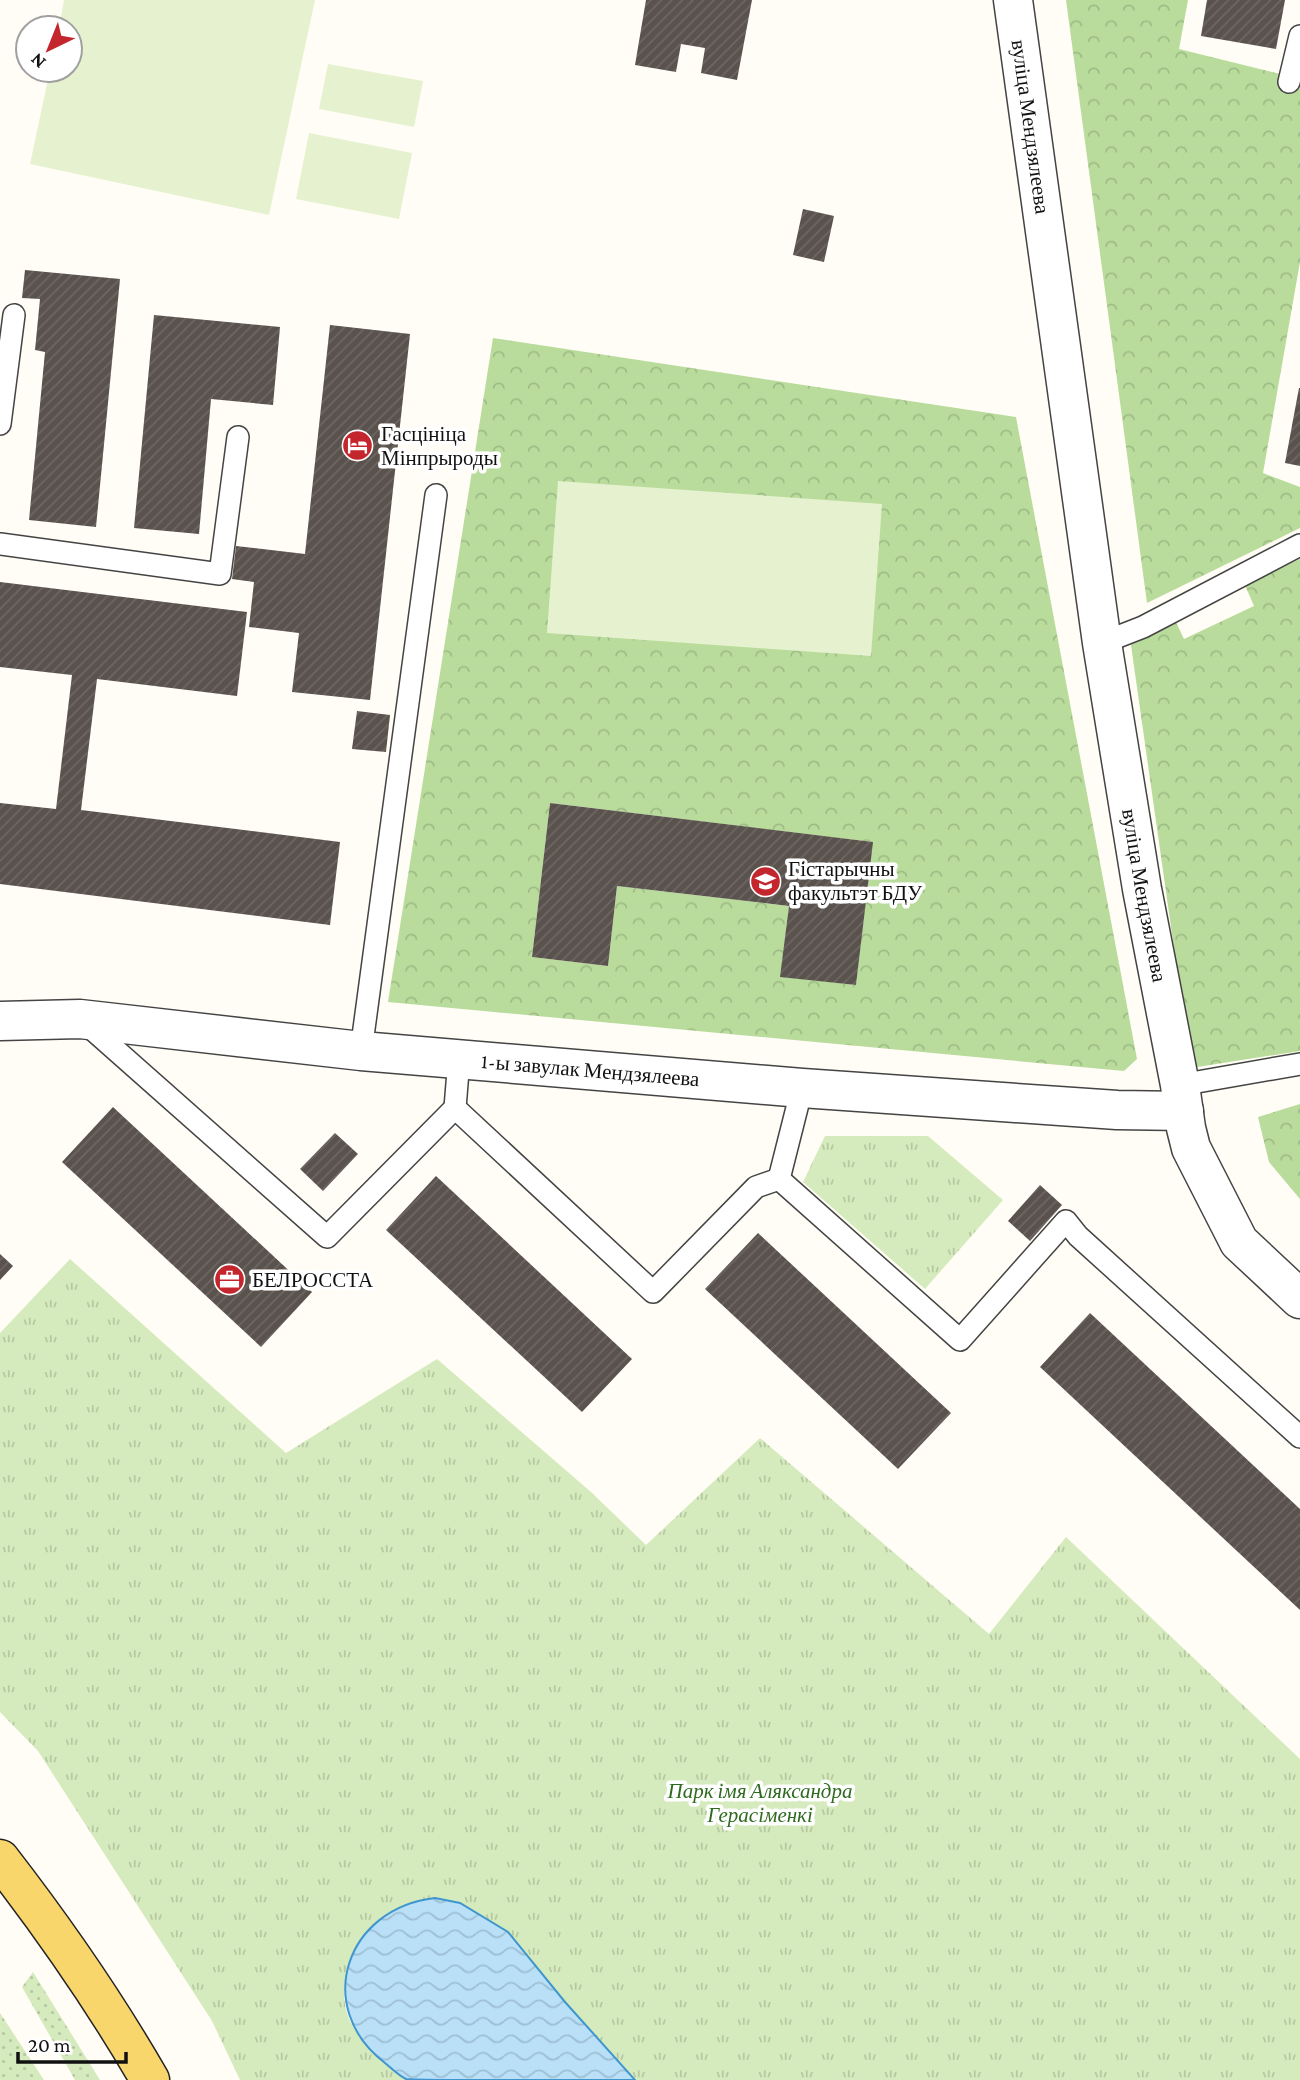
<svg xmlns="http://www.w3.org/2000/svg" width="1300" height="2080" viewBox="0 0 1300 2080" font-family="'Crimson Pro',serif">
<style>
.grass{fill:url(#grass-dots)}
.forest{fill:url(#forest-crowns);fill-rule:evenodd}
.park{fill:url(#park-tufts)}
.pitch{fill:#e6f2cf}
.water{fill:url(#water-waves);stroke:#3f96cf;stroke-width:2}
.building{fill:url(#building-hatch)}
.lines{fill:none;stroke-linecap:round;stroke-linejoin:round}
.service-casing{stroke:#444;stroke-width:24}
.minor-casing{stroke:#444;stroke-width:41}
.primary-casing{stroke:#222;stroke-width:41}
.service{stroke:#fff;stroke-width:21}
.minor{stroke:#fff;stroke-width:38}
.primary{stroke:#f9d66b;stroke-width:38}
.labels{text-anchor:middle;stroke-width:7;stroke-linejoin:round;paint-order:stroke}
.street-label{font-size:21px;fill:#111;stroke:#fff}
.poi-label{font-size:21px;fill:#111;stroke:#fff;text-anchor:start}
.park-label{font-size:21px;font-style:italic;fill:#2f6b1f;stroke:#fff}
</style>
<defs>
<pattern id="grass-dots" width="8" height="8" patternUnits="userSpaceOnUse" patternTransform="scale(1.75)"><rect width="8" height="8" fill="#d5ebbd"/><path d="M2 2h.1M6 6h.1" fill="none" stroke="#b6c8a1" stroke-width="1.8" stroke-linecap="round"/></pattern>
<pattern id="forest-crowns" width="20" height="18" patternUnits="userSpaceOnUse" patternTransform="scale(1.75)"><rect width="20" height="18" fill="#b9dc9c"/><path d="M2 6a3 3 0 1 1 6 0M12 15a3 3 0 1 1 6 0" fill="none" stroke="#9ebc85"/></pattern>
<pattern id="park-tufts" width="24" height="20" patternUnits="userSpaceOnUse" patternTransform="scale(1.75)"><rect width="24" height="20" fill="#d5ebbd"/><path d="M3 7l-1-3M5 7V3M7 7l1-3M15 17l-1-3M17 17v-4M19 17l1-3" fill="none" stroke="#b6c8a1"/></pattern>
<pattern id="water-waves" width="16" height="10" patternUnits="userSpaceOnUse" patternTransform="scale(1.75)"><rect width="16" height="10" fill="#b9e0f7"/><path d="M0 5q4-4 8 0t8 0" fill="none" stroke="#9ebfd3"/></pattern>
<pattern id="building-hatch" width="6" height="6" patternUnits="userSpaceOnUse" patternTransform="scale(1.75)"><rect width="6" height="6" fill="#5a524d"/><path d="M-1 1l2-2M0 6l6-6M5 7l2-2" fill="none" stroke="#6d6662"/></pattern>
</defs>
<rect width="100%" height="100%" fill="#fffdf5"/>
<!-- grass -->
<g class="grass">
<path d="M33,1972l67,108h-25l-53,-93z"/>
<path d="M0,2013l44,67h-44z"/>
</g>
<!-- forest -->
<g class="forest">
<path d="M1066,0h122l-9,49 121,30v183l-37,211 37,14v41l-153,75z"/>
<path d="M493,338l523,79 121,642 -13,12 -736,-69zM550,803l322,39 -16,143 -75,-9 8,-70 -172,-20 -9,80 -76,-9z"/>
<path d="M1300,559v492l-109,17 -61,-430 43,-22 11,23 70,-33 -9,-21z"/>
<path d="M1300,1104v95l-31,-37 -11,-45z"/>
</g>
<!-- park -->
<g class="park">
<path d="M825,1136h103l75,64 -78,89 -122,-107z"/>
<path d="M70,1259l216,194 151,-94 154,133 55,53 114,-107 229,196 77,-97 234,222v321h-665l-70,-78 -57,-70 -131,-11c-24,25 -43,66 -27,100 8,19 40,47 57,59h-167l-28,-59 -174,-270 -38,-39v-379z"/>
</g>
<!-- pitch -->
<g class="pitch">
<path d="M64,0h251l-46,215 -239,-51 20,-94h20v-42h-11z"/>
<path d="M328,64l95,17 -9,46 -95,-18z"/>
<path d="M309,133l103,20 -13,66 -103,-20z"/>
<path d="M558,481l324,23 -11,152 -324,-23z"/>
</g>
<!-- water -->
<path class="water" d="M435,1898l25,5 48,29 57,70 70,78c-59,0 -117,0 -176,0 -15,0 -40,0 -53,-1 -7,-3 -15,-11 -21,-16 -73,-56 -39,-155 50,-165z"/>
<!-- building -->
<g class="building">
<path d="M646,0h106l-15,80 -36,-7 4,-25 -24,-4 -5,28 -41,-7z"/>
<path d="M1207,0h78l-9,49 -75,-13z"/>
<path d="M803,209l31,7 -10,46 -31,-7z"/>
<path d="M25,270l95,9 -24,248 -67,-7 16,-168 -10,-2 5,-51 -18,-1z"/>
<path d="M154,315l126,12 -7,78 -62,-6 -12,135 -65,-6z"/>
<path d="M330,325l80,9 -40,366 -78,-8 7,-59 -50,-6 5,-45 -22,-3 4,-33 69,8z"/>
<path d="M1299,388h1v78l-15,-3z"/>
<path d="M0,582l247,30 -10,84 -140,-17 -16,131 259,32 -10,83 -330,-41v-81l56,6 16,-134 -72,-8z"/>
<path d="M357,711l33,4 -4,37 -34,-3z"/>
<path d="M550,803l323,39 -17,143 -76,-8 9,-71 -172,-20 -9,80 -76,-9z"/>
<path d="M113,1107l199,185 -51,55 -199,-185z"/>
<path d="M335,1133l23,21 -35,37 -23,-22z"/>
<path d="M436,1176l196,183 -50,53 -196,-182z"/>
<path d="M1040,1185l22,20 -32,36 -22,-20z"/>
<path d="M758,1233l193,180 -53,56 -193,-180z"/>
<path d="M0,1254l13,12 -13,14z"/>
<path d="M1090,1313l210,196v101l-260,-243z"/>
</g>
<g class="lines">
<defs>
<g id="service">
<path d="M1289,82l11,-46"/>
<path d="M0,424l14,-109"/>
<path d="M0,544l220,30 18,-137"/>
<path d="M1102,643l41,-16 157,-82"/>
<path d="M84,1022l243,215 128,-129 198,184 103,-105 23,-8 181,161 106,-119 12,15 222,201"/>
<path d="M361,1051l75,-556"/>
<path d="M1180,1085l120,-21"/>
<path d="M455,1108l4,-49"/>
<path d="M779,1179l23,-91"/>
</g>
<g id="minor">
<path id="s1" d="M1013,0l89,643 40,246 38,196 6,43 5,20 48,94 61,57"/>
<path id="s2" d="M0,1021l80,-2 281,32 441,37 315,22 67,1"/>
</g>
<path id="primary" d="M0,1859c55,71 105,143 150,221"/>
</defs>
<!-- service casing -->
<use href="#service" class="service-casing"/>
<!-- minor casing -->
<use href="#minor" class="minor-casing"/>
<!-- primary casing -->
<use href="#primary" class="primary-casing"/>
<!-- service -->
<use href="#service" class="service"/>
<!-- minor -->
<use href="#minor" class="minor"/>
<!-- primary -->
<use href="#primary" class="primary"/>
</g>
<!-- icons -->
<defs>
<symbol id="hotel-disc" viewBox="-11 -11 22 22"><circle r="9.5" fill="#c4262e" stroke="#fff"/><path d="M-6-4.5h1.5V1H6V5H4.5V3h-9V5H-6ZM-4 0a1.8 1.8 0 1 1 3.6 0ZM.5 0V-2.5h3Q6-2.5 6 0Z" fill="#fff"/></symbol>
<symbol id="university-disc" viewBox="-11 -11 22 22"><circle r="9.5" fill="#c4262e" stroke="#fff"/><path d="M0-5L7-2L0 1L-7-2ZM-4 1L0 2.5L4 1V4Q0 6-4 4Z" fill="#fff"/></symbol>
<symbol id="office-disc" viewBox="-11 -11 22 22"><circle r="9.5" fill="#c4262e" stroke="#fff"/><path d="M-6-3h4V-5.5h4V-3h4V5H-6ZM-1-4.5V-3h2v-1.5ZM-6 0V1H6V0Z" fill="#fff"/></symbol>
</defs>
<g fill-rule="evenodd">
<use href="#hotel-disc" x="340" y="428" width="35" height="35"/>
<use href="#university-disc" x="748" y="864" width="35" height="35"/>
<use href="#office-disc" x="212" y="1262" width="35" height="35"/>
</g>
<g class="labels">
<!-- street labels -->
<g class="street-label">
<text dy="7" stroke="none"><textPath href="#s1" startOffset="128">вуліца Мендзялеева</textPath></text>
<text dy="7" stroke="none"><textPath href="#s1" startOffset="905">вуліца Мендзялеева</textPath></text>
<text dy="7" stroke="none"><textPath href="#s2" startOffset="593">1-ы завулак Мендзялеева</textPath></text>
</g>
<!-- poi labels -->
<g class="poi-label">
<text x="381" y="441">Гасцініца<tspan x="381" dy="24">Мінпрыроды</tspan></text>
<text x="788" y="876">Гістарычны<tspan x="788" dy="24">факультэт БДУ</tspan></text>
<text x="252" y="1287">БЕЛРОССТА</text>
</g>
<!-- park labels -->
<g class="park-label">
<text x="760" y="1798">Парк імя Аляксандра<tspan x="760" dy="24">Герасіменкі</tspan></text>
</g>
</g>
<!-- north arrow -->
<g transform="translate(49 49) rotate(223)"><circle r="33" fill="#ffffff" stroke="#a0a0a0" stroke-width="2"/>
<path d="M0-5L12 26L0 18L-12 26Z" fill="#c4262e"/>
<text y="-10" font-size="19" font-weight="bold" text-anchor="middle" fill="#111111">N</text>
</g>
<!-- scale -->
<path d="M18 2052v10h108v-10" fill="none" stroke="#111111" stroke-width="3.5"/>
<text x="28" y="2052" font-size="21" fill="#111111" stroke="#ffffff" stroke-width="5" paint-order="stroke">20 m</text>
</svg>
